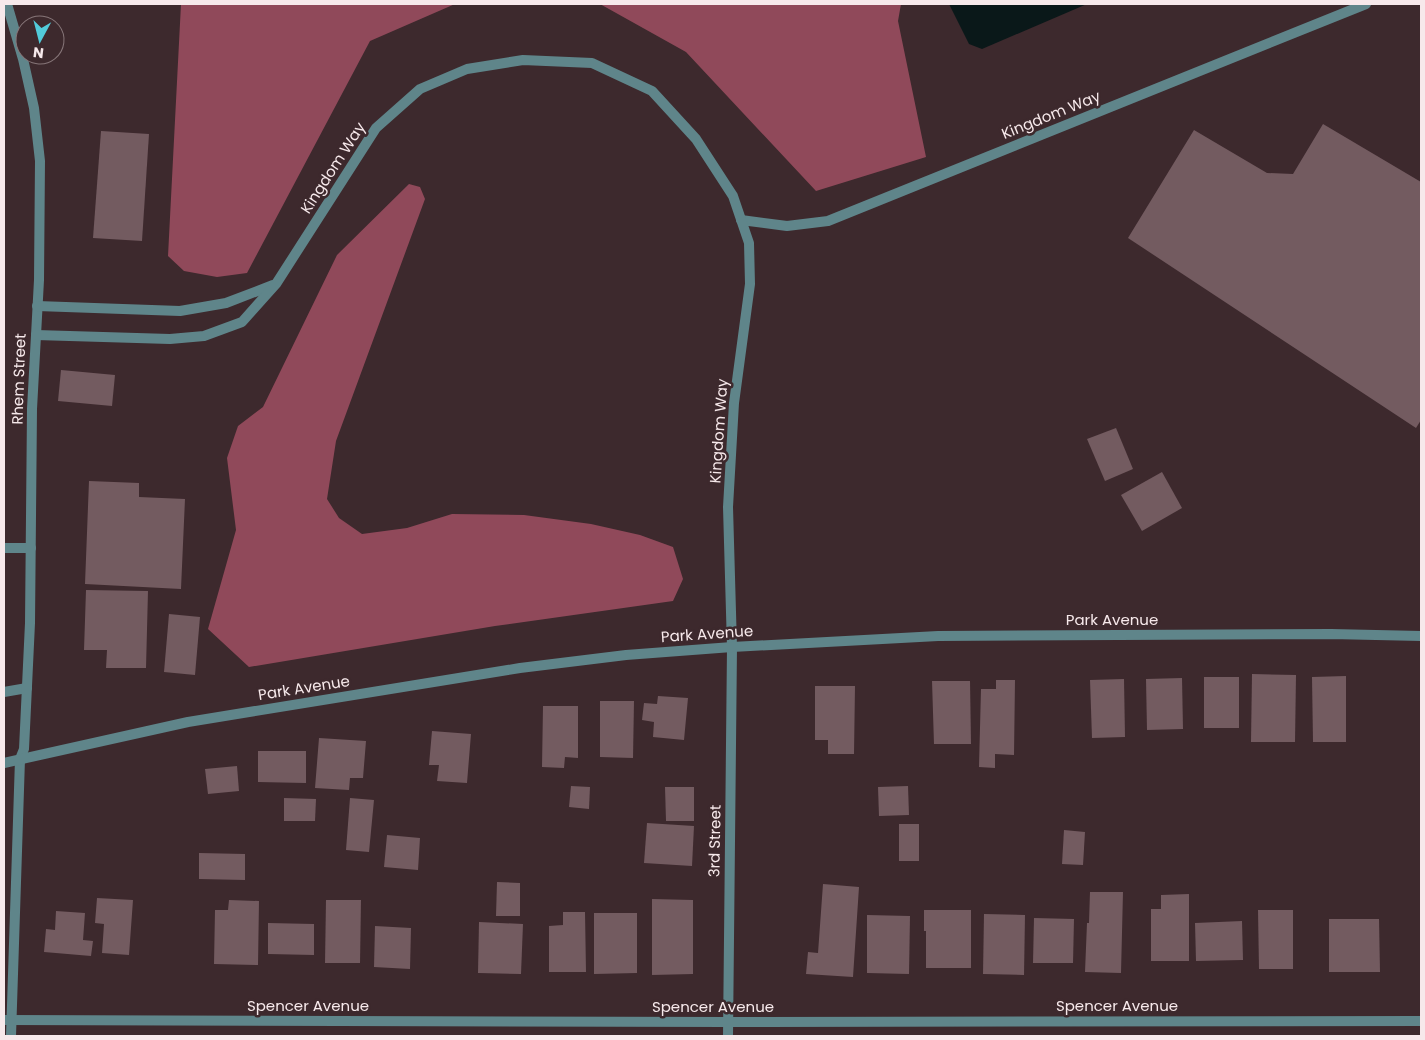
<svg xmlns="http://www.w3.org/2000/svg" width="1425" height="1040" viewBox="0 0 1425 1040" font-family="Poppins,sans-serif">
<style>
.forest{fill:#90495a}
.water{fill:#0a1819}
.building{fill:#735b60}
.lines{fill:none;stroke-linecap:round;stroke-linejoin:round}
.lane{stroke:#5f858a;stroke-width:10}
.street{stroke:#5f858a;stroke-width:10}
.labels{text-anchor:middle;stroke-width:5;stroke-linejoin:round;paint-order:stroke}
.street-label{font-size:15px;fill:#f7e9eb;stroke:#3d292d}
</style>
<rect width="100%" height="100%" fill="#3d292d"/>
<!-- forest -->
<g class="forest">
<path d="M181,4h274l-85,37 -123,232 -30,4 -33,-6 -16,-15z"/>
<path d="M600,4h301l-3,17 28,136 -110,34 -130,-139z"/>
<path d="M409,184l11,3 5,12 -89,242 -9,58 12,19 23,16 45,-6 45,-14 72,1 67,9 49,11 33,12 10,32 -10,22 -178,25 -246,41 -41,-38 28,-99 -9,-72 11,-32 25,-19 74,-152z"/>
</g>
<!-- water -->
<path class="water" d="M949,4h138l-105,45 -13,-5z"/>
<!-- building -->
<g class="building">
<path d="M1323,124l98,58v238l-5,8 -288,-190 66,-108 73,43 26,1z"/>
<path d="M101,131l48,3 -7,107 -49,-3z"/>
<path d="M61,370l54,5 -3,31 -54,-5z"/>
<path d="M1116,428l17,41 -28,12 -18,-42z"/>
<path d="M1162,472l20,36 -40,23 -21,-36z"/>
<path d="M89,481l50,2v14l46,2 -4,90 -96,-5z"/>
<path d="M86,590l62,1 -2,77h-40l1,-18h-23z"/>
<path d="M169,614l31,3 -5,58 -31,-3z"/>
<path d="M1252,674l44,1 -1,67h-44z"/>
<path d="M1346,676v66h-33l-1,-65z"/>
<rect x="1204" y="677" width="35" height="51"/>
<path d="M1182,678l1,51 -36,1 -1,-51z"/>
<path d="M1124,679l1,58 -33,1 -2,-58z"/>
<path d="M996,680h19l-1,75 -19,-1v14l-16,-1 2,-78h15z"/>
<path d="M932,681h38l1,63h-37z"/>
<path d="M815,686h40l-1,68h-26v-14h-13z"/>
<path d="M658,696l30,2 -4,42 -31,-3 1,-15 -12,-2 2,-17 13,1z"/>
<path d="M600,701h34l-1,57 -33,-1z"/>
<path d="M543,706h35v52l-13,-1 -1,11 -22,-1z"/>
<path d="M432,731l39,3 -4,49 -30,-2 2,-16h-10z"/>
<path d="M319,738l47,3 -3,37h-13l-1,12 -34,-2z"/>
<path d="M258,751h48v32l-48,-1z"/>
<path d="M237,766l2,25 -31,3 -3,-25z"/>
<path d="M571,786l19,1 -1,22 -20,-2z"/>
<path d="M908,786l1,29 -30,1 -1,-29z"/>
<path d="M665,787h29v34h-28z"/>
<path d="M284,798l32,1 -1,22h-31z"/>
<path d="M350,798l24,2 -5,52 -23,-2z"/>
<path d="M647,823l47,3 -2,40 -48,-3z"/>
<rect x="899" y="824" width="20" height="37"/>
<path d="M1064,830l21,2 -2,33 -21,-1z"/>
<path d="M387,835l33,3 -2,32 -34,-3z"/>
<path d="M199,853l46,1v26l-46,-1z"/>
<path d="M497,882l23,1v33h-24z"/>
<path d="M823,884l36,3 -6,90 -47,-3 2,-22 10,1z"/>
<path d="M1090,892h33l-2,81 -36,-1 2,-49h2z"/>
<path d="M1189,894v67h-38v-52h10v-14z"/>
<path d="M97,898l36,2 -4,55 -27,-2 2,-29 -9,-1z"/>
<path d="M652,899l41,1v74l-41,1z"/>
<path d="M229,900l30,1 -1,64 -44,-1 1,-54h13z"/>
<path d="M326,900h35l-1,63h-35z"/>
<path d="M924,910h47v58h-45v-37h-2z"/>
<path d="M1258,910h35v59h-34z"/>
<path d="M56,911l29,2 -2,27 10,1 -2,15 -47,-4 2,-23 9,1z"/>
<path d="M563,912h22l1,60h-37v-46l14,-1z"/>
<path d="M594,913h43v60l-43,1z"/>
<path d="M984,914l41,1 -1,60 -41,-1z"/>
<path d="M867,915l43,1 -1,58 -42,-1z"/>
<path d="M1034,918l40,1 -1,44h-40z"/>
<path d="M1329,919h50l1,53h-51z"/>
<path d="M1242,921l1,39 -47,1 -1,-38z"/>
<path d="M479,922l44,2 -2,50 -43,-1z"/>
<path d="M268,923l46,1v31l-46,-1z"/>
<path d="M375,926l36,2 -1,41 -36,-2z"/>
</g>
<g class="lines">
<!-- lane -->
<g class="lane">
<path d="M741,220l46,6 41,-5 538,-217"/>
<path d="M4,548h27"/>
<path d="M4,692l23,-4"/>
</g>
<!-- street -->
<g class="street">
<path d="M7,4l16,55 11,49 6,53 -1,119 -7,129 -2,214 -6,126 -4,10 -9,277"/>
<path d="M37,306l143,5 46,-8 47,-18"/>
<path d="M36,335l134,4 34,-3 38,-14 34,-38 100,-156 44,-39 47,-20 56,-9 69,3 60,28 44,48 37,57 16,47 1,41 -16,119 -6,104 4,140 -4,389"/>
<path d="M4,763l184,-41 332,-54 106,-13 106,-8 206,-11 393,-2 90,2"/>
<path d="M4,1020l724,2 693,-1"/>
</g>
</g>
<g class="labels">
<!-- street labels -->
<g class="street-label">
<text transform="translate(1051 115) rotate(-22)" y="5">Kingdom Way</text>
<text transform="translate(333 168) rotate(-57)" y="5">Kingdom Way</text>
<text transform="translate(19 379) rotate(-88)" y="5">Rhem Street</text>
<text transform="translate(719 431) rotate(-86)" y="5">Kingdom Way</text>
<text x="1112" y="625">Park Avenue</text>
<text transform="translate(707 634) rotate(-4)" y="5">Park Avenue</text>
<text transform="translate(304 688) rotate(-9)" y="5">Park Avenue</text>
<text transform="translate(715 841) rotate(-89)" y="5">3rd Street</text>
<text x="308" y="1011">Spencer Avenue</text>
<text x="1117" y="1011">Spencer Avenue</text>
<text x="713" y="1012">Spencer Avenue</text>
</g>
</g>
<!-- border -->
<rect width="1425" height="1040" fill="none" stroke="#f7e9eb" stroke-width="10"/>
<!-- north arrow -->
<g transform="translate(40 40) rotate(187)"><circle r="24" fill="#3d292d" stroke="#877679"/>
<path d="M0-4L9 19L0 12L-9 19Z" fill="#52cbda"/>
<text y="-8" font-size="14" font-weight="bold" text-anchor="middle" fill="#f7e9eb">N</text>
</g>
</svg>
